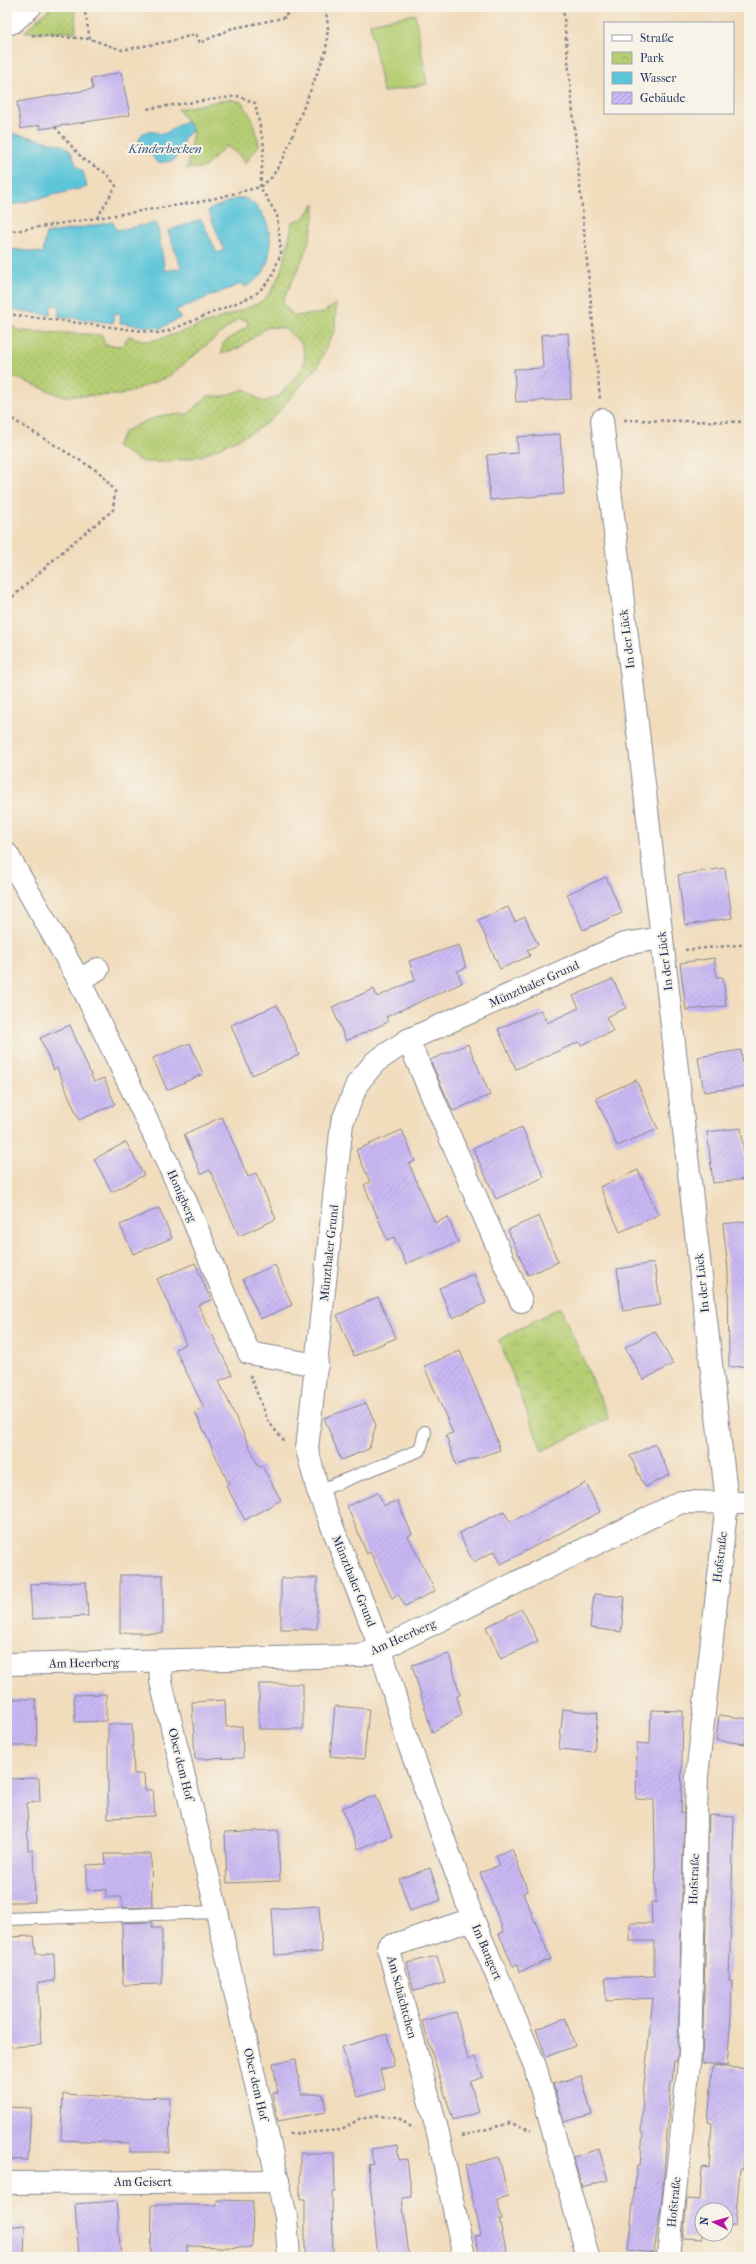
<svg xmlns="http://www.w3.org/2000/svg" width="756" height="2264" viewBox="0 0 756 2264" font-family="'IM FELL French Canon',serif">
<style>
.grass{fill:url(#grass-dots);stroke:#687e68}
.park{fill:url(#park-crowns);stroke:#687e68}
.pitch{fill:#b6ce73;stroke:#687e68}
.water{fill:#5dc5d9;stroke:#3c7a9c}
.building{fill:url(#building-hatch)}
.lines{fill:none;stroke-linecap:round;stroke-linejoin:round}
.service-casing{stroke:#86868d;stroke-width:14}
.minor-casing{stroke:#86868d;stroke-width:24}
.path{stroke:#86868d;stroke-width:2.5;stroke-dasharray:3 3;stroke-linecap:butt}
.service{stroke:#fff;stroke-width:12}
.minor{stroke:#fff;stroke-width:22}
.labels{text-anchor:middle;stroke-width:4;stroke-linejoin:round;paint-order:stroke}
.street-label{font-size:12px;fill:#1b2f5e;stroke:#f7f3e8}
.water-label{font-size:13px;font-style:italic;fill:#2c547d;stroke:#f7f3e8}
</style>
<defs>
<pattern id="grass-dots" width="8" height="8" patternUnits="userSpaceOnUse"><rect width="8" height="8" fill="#b6ce73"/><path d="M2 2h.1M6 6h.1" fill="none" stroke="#9cb166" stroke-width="1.8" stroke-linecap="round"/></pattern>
<pattern id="park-crowns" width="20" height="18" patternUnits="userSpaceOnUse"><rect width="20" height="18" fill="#b6ce73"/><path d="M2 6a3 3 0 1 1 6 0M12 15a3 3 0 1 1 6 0" fill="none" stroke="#9cb166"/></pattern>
<pattern id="building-hatch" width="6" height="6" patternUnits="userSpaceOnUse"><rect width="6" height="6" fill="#c9b8f3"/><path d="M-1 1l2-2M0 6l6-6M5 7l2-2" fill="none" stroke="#ac9ed3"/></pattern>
</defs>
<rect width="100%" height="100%" fill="#f7f3e8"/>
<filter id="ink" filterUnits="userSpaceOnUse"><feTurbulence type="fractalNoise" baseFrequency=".025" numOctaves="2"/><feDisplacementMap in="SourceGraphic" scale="8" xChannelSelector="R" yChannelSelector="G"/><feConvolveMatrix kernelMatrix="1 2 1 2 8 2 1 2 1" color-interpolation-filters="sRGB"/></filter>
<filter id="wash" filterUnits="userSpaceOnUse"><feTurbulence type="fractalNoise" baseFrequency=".012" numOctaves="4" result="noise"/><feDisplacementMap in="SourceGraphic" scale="16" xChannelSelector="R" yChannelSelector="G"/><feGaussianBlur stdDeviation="0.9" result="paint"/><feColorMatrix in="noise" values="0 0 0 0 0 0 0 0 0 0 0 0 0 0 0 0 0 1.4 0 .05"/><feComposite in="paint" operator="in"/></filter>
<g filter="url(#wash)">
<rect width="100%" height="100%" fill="#f1dcbc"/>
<!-- grass -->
<g class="grass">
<path d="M51,7h24l1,25h-52z"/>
<path d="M229,99l13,3 12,20 5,23 -14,19 -6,-9 -13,-9 -22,22 -17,1 6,-38 -15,-22z"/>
<path d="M315,203c0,37 -18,67 -33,100l12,13 29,-3 13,-10 -1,26 -18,38 -42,49 -18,14 -56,26 -35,6h-24l-26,-16 9,-15 18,-9 20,-7 25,-1 20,-18h16l21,-7 18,13 16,-6 23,-27 3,-11 -3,-14 -18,-16 -16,-1 -29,21 -18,6 2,-11 25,-17 -1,-6 -9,-1 -70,58 -47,18 -59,1 -55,-22v-49l15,6 80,4 3,10 17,1 7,-10c6,2 15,5 21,5 9,0 106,-35 112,-40 20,-17 26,-55 30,-79l12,-4z"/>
</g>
<!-- park -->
<path class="park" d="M560,1307l49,111 -67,33 -43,-111z"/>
<!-- pitch -->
<path class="pitch" d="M415,14l12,70 -44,8 -13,-69z"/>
<!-- water -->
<g class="water">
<path d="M184,122l6,2 2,7 -7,5 -5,16 -7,9 -16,2 -6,-9 -11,-6 -1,-8c5,-14 14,-7 25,-6z"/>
<path d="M7,132l56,13 8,7 5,13 7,6 4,16 -80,19z"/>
<path d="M244,198c27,12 32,48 20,73 -4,7 -12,12 -19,16l-2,-4 -67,27 4,8 -19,10 -41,-5 1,-9 -7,-1 -1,10 -55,-7 2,-10 -8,-1 -2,10 -43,-6v-41l3,-19 33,4 3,-19 67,-12 3,8 41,-7 8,48 16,-3 -13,-37 33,-12 16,34 7,-3 -16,-40 27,-11z"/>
</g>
<g id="blocks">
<!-- building -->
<g class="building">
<path d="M121,72l9,43 -90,14v-4l-19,4 -4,-27 76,-13 -2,-10z"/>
<path d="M568,333l3,66 -55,3 -2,-33 29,-1 -2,-33z"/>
<path d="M560,434l4,60 -74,6 -3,-45 31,-2 -1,-16z"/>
<path d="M725,868l7,50 -47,7 -7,-50z"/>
<path d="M606,877l16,36 -39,17 -16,-36z"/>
<path d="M508,907l7,15 10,-5 13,28 -11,5 3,6 -30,13 -22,-49z"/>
<path d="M459,945l7,23 -9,3 5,12 -76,34 2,5 -42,19 -14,-34 42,-18 3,8 38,-17 -6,-19z"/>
<path d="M714,958l3,19h6l3,29 -40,4 -6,-47z"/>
<path d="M613,979l13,29 -20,9 7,14 -32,14 -2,-3 -63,27 -18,-40 43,-19 6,13 32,-15 -6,-12z"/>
<path d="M277,1005l22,50 -47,20 -21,-50z"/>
<path d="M70,1025l24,57 10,-4 11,26 -36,16 -22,-52 -3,2 -14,-32z"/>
<path d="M190,1043l13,31 -36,16 -14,-32z"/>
<path d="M468,1044l22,51 -37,16 -23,-51z"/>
<path d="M741,1050l5,36 -42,6 -6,-35z"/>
<path d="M636,1080l22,49 -41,17 -21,-48z"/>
<path d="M222,1117l26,60 8,-4 20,46 -37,17 -29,-66 -9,4 -17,-40z"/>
<path d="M522,1127l22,50 -48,22 -23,-51z"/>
<path d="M741,1128l6,51 -34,4 -6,-51z"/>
<path d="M402,1130l13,31 -6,3 26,59 13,-6 10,25 -52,22 -12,-27 -7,3 -23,-55 6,-3 -14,-32z"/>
<path d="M126,1142l18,33 -32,17 -18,-33z"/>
<path d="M638,1170l20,45 -38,17 -20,-45z"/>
<path d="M159,1208l13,30 -39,16 -13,-29z"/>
<path d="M539,1216l19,46 -30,13 -20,-45z"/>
<path d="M749,1221v145l-20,1 -1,-97 -5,-46z"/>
<path d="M195,1263l16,37 -13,5 34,70 -13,6 40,86 3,-1 19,34 -36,20 -19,-34 3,-2 -34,-72 9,-4 -29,-59 11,-5 -29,-65z"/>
<path d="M654,1263l7,42 -38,6 -6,-42z"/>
<path d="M275,1265l17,40 -32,14 -17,-40z"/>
<path d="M474,1274l12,29 -34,15 -13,-30z"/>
<path d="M378,1297l18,41 -42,18 -17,-41z"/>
<path d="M655,1331l18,33 -30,16 -18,-33z"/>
<path d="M460,1351l32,75 8,24 -44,15 -10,-30 7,-2 -29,-67z"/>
<path d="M366,1403l10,22 -7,24 -28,11 -17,-42z"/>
<path d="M655,1444l15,31 -25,12 -15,-31z"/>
<path d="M586,1483l14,29 -99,52 -6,-13 -22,11 -14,-29 45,-22 6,11z"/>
<path d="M378,1493l6,13 13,-6 15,34 -4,2 27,55 -30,15 -7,-12 -6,4 -22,-46 -3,2 -20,-48z"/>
<rect x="120" y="1575" width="43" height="58"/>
<rect x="281" y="1578" width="36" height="51"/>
<path d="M86,1582l2,34 -56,3 -2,-35z"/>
<path d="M594,1594l31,3 -4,35 -31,-4z"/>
<path d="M522,1609l16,32 -37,18 -15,-32z"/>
<path d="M449,1654l11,41 -3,1 5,19 -30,17 -20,-67z"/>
<rect x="259" y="1684" width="44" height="45"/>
<path d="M106,1694v27l-31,1 -1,-27z"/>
<path d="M7,1699h29l1,47h-30z"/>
<path d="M225,1700l1,27 16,-1 1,32 -48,1 -3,-57z"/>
<path d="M335,1706l34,3 -5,50 -34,-3z"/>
<path d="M563,1709l35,4 -4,39 -35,-3z"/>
<path d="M651,1710l32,1 -2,102h3l-6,240 -1,8h-3l-2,22h-1l-9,114 -8,56 -26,-3 9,-84h3l3,-33h-2l2,-38 10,-97 -47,3 -1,-23 49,-2v-35h-24v-18h22l-1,-21h5l-2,-102 -18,-1 1,-56 13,1z"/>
<path d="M719,1715l30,4 -4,25 -29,-4z"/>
<path d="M108,1724h24l2,50h10l1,16h8l2,26 -47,2z"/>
<path d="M39,1778l1,24 -13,1 1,47h5l2,52h-28v-123z"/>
<path d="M376,1795l16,41 -34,13 -16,-41z"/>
<path d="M709,1815l25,2 -5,164h3l-1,35 -4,50 -25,-3z"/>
<path d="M278,1830l2,51 -53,2 -2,-51z"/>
<path d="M512,1849l16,42 -5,2 28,66 -31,13 -2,-7 -5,1 -14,-32 5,-2 -24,-59 20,-8 -4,-10z"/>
<path d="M105,1854h46l1,53 -30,1v-11h-16v-8l-19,1v-25l19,-1z"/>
<path d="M430,1868l11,32 -31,11 -11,-32z"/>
<path d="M319,1906l3,46 -47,3 -3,-46z"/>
<path d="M152,1922v6h10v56l-39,1 -1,-62z"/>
<path d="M34,1936l2,18h18l1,27 -17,1 3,63 -34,2v-110z"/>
<path d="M437,1956l8,27 -31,8 -7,-28z"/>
<path d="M456,2012l12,48 7,-3 8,20 -13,5 9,30 -26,8 -31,-99z"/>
<path d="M565,2018l10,28 -29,11 -10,-28z"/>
<path d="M387,2034l7,32 -14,4 5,19 -27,8 -16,-50z"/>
<path d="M296,2059l5,35h22l3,18 -48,9 -6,-28h6l-5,-30z"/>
<path d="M713,2066l36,3v56h-3l-3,44h-3l-5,57h-9v-16h-24v29l-19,-1 4,-39 13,1 2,-33 7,1 3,-45 -4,-1z"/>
<path d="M581,2076l11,38 -28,8 -11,-38z"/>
<path d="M63,2094l67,4 40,-1 -1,55h-40v-9l-68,-3z"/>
<path d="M7,2107l24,1 -3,52 -21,-1z"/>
<path d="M397,2145l2,15 8,-1 5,38 -10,1 7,58 -31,1 -10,-93 5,-1 -2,-14z"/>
<path d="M599,2149l9,31 -26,7 -9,-30z"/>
<path d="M300,2153h34l1,39h-3l1,65h-28v-58h-5z"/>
<path d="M499,2157l9,39 -11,3 5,21h-3l9,37h-28l-5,-21 6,-1 -16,-69z"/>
<path d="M217,2200l36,1 -1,47 -65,-2v8h-36l1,-49h65z"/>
<path d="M116,2201l5,56h-42l-4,-53z"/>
<path d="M25,2225l-1,32h-17v-30z"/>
</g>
</g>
</g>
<g filter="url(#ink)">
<use href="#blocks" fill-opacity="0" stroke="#86868d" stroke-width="1"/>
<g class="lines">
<defs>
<g id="service">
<path d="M318,1491l102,-41 5,-18"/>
<path d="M7,1919l210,-7"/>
</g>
<g id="minor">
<path d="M7,24l6,-2 17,-15"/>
<path d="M602,420l125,1082 -30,274 -7,278 -22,203"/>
<path d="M7,854l72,126"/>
<path d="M98,969l-19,11 104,215 66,158 68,12"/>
<path d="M408,1040l113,261"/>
<path d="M160,1662l1,20 56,230 69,305 3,40"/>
<path d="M7,1664l351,-8 23,-7 300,-147 68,1"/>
<path d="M7,2183l271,-2"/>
<path d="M464,2257l-26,-124 -50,-186 85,-28"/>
<path d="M588,2257l-53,-191 -62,-147 -65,-177 -27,-93 -63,-158 -11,-42 35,-326 15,-39 18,-22 33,-22 216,-96 38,-6"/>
</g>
</defs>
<!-- service casing -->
<use href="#service" class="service-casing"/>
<!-- minor casing -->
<use href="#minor" class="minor-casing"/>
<!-- path -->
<g class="path">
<path d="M84,7l6,32"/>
<path d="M563,7l37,392"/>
<path d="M32,35l58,4 32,11 50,-9 24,-7 4,9 30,-14 57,-12 -2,-10"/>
<path d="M55,127l28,32 24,15 9,12 -19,32"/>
<path d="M7,232l197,-31 56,-14 12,-10 12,-20 42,-106 2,-25 -2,-15"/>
<path d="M7,314l151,19 10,-2 87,-36 16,-16 10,-26 -4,-38 -17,-28 4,-41 -9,-43 -17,-7 -93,13"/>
<path d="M7,416l92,56 16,19 -2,19 -43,35 -63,57"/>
<path d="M624,420l125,2"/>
<path d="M685,950l64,-6"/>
<path d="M250,1375l18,46 15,19 3,2"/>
<path d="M289,2134l53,-4 17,-11 20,-3 18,1 17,12"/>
<path d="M461,2136l49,-13 21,7"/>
</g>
<!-- service -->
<use href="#service" class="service"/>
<!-- minor -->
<use href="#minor" class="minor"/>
</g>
</g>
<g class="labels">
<!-- street labels -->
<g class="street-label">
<text transform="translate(627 639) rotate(-97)" y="4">In der Lück</text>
<text transform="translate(665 961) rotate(-97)" y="4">In der Lück</text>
<text transform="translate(534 984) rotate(-24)" y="4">Münzthaler Grund</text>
<text transform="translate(182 1196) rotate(66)" y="4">Honigberg</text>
<text transform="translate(329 1253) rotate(-84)" y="4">Münzthaler Grund</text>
<text transform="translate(702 1283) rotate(-96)" y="4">In der Lück</text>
<text transform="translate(720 1557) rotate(-83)" y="4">Hofstraße</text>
<text transform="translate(354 1581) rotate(68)" y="4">Münzthaler Grund</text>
<text transform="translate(403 1637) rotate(-24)" y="4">Am Heerberg</text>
<text transform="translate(84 1663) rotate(-1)" y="4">Am Heerberg</text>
<text transform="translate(181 1764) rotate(76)" y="4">Ober dem Hof</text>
<text transform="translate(694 1879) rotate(-88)" y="4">Hofstraße</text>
<text transform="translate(487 1952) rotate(67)" y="4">Im Bangert</text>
<text transform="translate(402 1997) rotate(75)" y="4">Am Schächtchen</text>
<text transform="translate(256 2084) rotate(77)" y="4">Ober dem Hof</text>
<text x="143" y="2186">Am Geisert</text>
<text transform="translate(674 2202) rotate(-84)" y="4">Hofstraße</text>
</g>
<!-- water labels -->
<g class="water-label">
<text x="165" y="153">Kinderbecken</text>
</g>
</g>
<!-- margin -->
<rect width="756" height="2264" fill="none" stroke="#f7f3e8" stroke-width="24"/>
<!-- legend -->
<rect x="604" y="22" width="130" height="92" fill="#f7f3e8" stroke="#9fa5b1"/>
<rect x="612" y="35" width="20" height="6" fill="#ffffff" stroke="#9fa5b1"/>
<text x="640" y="42" font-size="12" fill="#1b2f5e">Straße</text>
<rect x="612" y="52" width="20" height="12" fill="url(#park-crowns)" stroke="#9fa5b1"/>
<text x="640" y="62" font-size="12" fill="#1b2f5e">Park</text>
<rect x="612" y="72" width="20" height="12" fill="#5dc5d9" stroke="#9fa5b1"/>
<text x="640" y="82" font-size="12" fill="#1b2f5e">Wasser</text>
<rect x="612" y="92" width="20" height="12" fill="url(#building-hatch)" stroke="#9fa5b1"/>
<text x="640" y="102" font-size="12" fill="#1b2f5e">Gebäude</text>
<!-- north arrow -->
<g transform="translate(714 2222) rotate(276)"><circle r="19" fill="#f7f3e8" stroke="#9fa5b1"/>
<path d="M0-3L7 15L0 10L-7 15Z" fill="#b5179e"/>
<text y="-6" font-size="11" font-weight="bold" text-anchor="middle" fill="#1b2f5e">N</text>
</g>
</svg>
